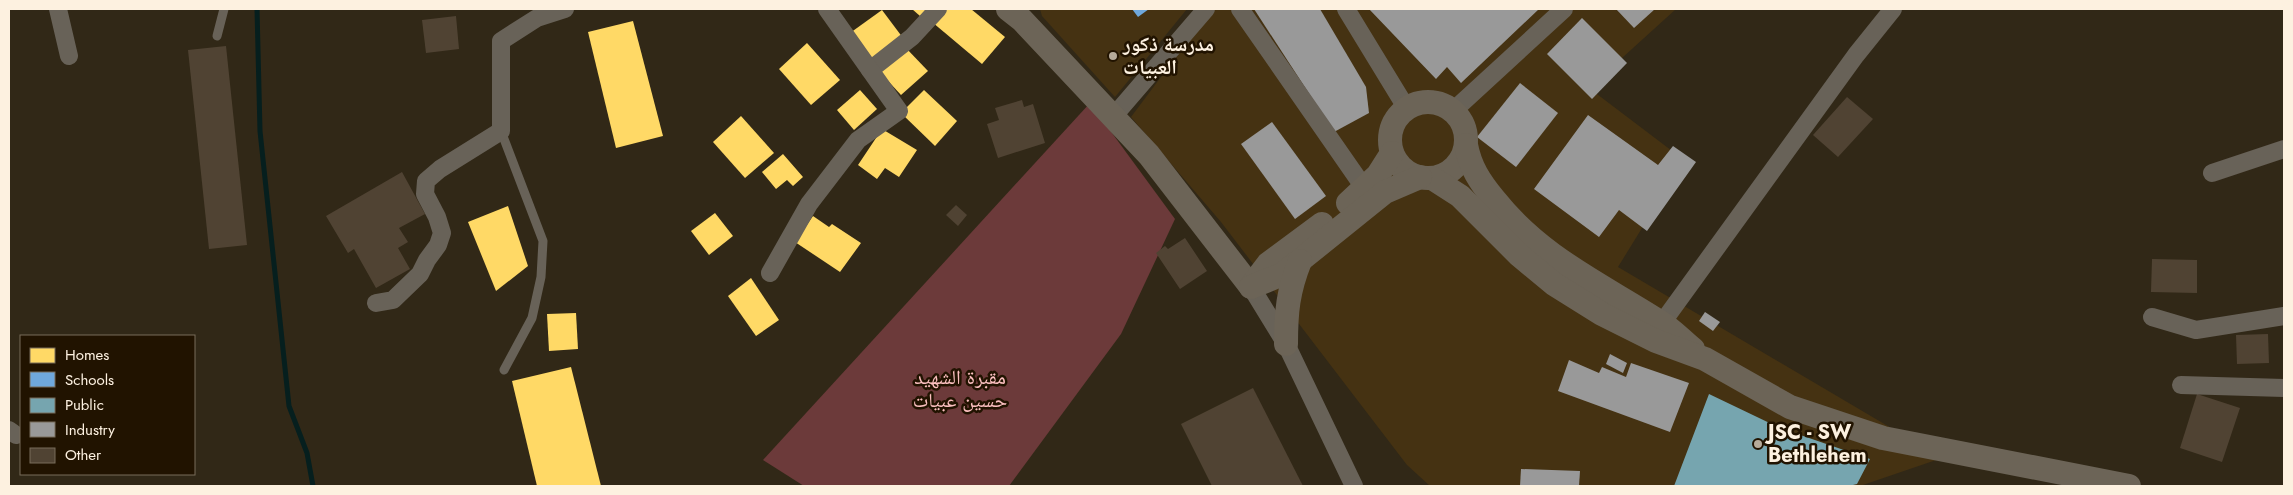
<svg xmlns="http://www.w3.org/2000/svg" width="2293" height="495" viewBox="0 0 2293 495" font-family="Jost,'Noto Naskh Arabic',sans-serif">
<style>
.built{fill:#453212}
.green{fill:#6c3a3a}
.homes{fill:#ffd966}
.schools{fill:#6fa8dc}
.public{fill:#76a5af}
.industry{fill:#999}
.lines{fill:none;stroke-linecap:round;stroke-linejoin:round}
.stream{stroke:#061f1e;stroke-width:5}
.building{fill:#504333}
.lane{stroke:#686258;stroke-width:9}
.street{stroke:#686258;stroke-width:18}
.secondary{stroke:#6c6457;stroke-width:24}
.poi-dot{fill:#b6ab9a;stroke:#211300;stroke-width:2}
.labels{text-anchor:middle;stroke-width:5;stroke-linejoin:round;paint-order:stroke}
.poi-label{font-size:20px;font-weight:bold;fill:#fdf1e0;stroke:#211300;text-anchor:start}
.park-label{font-size:20px;fill:#fcc0c0;stroke:#211300}
</style>
<rect width="100%" height="100%" fill="#312817"/>
<!-- built -->
<g class="built">
<path d="M1040,9h147l-72,88 -73,-81z"/>
<path d="M1212,9h464l-87,79 95,72 -66,107 324,191 -82,28h-430l-23,-21 -186,-243 -90,-105z"/>
</g>
<!-- green -->
<path class="green" d="M1090,103l85,116 -54,115 -112,152h-205l-41,-26z"/>
<!-- homes -->
<g class="homes">
<path d="M912,9h15l-7,7z"/>
<path d="M943,9h28l34,28 -23,27 -50,-42z"/>
<path d="M882,10l21,28 -31,23 -22,-28z"/>
<path d="M633,21l30,115 -47,12 -28,-116z"/>
<path d="M807,43l33,37 -29,25 -32,-36z"/>
<path d="M905,47l23,24 -27,24 -23,-25z"/>
<path d="M860,90l17,19 -23,21 -17,-20z"/>
<path d="M924,90l33,31 -22,25 -34,-33z"/>
<path d="M741,116l33,37 -29,25 -32,-36z"/>
<path d="M882,129l35,21 -18,27 -14,-9 -8,11 -19,-14z"/>
<path d="M783,154l20,23 -10,9 -6,-6 -11,9 -14,-17z"/>
<path d="M508,206l20,60 -32,25 -28,-69z"/>
<path d="M715,213l18,23 -24,19 -18,-24z"/>
<path d="M813,216l16,11 3,-3 29,19 -21,29 -45,-30z"/>
<path d="M751,278l28,42 -23,16 -28,-40z"/>
<path d="M576,313l2,36 -29,2 -2,-37z"/>
<path d="M571,367l30,119h-64l-25,-105z"/>
</g>
<!-- schools -->
<path class="schools" d="M1132,9h17l-11,8z"/>
<!-- public -->
<path class="public" d="M1709,394l71,34 90,31 -13,25 -8,2h-175z"/>
<!-- industry -->
<g class="industry">
<path d="M1254,9h66l46,78 3,26 -35,19z"/>
<path d="M1369,9h170l-78,74 -14,-16 -11,12z"/>
<path d="M1616,9h39l-21,19z"/>
<path d="M1582,18l45,45 -35,36 -45,-45z"/>
<path d="M1520,83l38,30 -42,54 -39,-30z"/>
<path d="M1588,115l70,50 15,-19 23,16 -49,69 -28,-21 -20,27 -65,-48z"/>
<path d="M1272,122l54,74 -31,23 -54,-75z"/>
<path d="M1705,312l15,10 -7,9 -14,-10z"/>
<path d="M1610,354l17,9 -4,10 -17,-9z"/>
<path d="M1569,360l30,13 3,-6 24,10 5,-14 58,20 -19,49 -112,-41z"/>
<path d="M1521,469l59,2 -1,15h-59z"/>
</g>
<g class="lines">
<!-- stream -->
<path class="stream" d="M257,9l3,122 29,275 18,47 6,33"/>
</g>
<!-- building -->
<g class="building">
<path d="M456,16l3,33 -33,4 -4,-33z"/>
<path d="M226,46l21,199 -38,4 -21,-199z"/>
<path d="M1847,97l26,22 -35,38 -25,-22z"/>
<path d="M1022,100l2,7 9,-3 12,39 -47,15 -11,-34 12,-4 -4,-12z"/>
<path d="M402,172l23,42 -26,14 9,14 -10,6 12,21 -34,19 -22,-39 -6,4 -22,-37z"/>
<path d="M956,205l11,10 -9,11 -12,-11z"/>
<path d="M1185,238l22,33 -27,18 -24,-36 9,-7 3,3z"/>
<path d="M2152,259l45,1v33l-46,-1z"/>
<path d="M2268,334l1,29 -32,1 -1,-29z"/>
<path d="M1253,388l50,98h-91l-31,-62z"/>
<path d="M2197,394l43,14 -18,54 -42,-14z"/>
</g>
<g class="lines">
<!-- lane -->
<g class="lane">
<path d="M217,36l7,-27"/>
<path d="M501,131l42,110 -2,36 -9,41 -28,52"/>
</g>
<!-- street -->
<g class="street">
<path d="M58,9l11,47"/>
<path d="M1240,9l125,180"/>
<path d="M1346,9l61,100"/>
<path d="M870,70l42,-33 26,-28"/>
<path d="M1453,111l111,-102"/>
<path d="M1113,117l93,-108"/>
<path d="M2212,173l72,-24"/>
<path d="M770,273l39,-69 49,-64 41,-29 -72,-102"/>
<path d="M1251,287l35,57 68,142"/>
<path d="M376,303l17,-3 27,-26 7,-14 11,-15 4,-12 -5,-16 -12,-23 1,-13 14,-12 61,-38v-90l36,-23 28,-9"/>
<path d="M2152,317l44,13 88,-14"/>
<path d="M1662,323l194,-268 37,-46"/>
<path d="M2181,385l103,3"/>
<path d="M9,430l7,5"/>
</g>
<!-- secondary -->
<g class="secondary">
<path d="M1008,9l14,11 127,135 102,132"/>
<circle cx="1428" cy="140" r="38"/>
<path d="M1466,145c4,22 14,37 28,54 46,58 105,84 166,123 12,7 22,18 33,27"/>
<path d="M1432,178l28,18 59,59 35,29 48,30 54,27 49,18 85,48 93,31 246,48"/>
<path d="M1348,203l30,-28 14,-22"/>
<path d="M1252,285l16,-21 54,-40"/>
<path d="M1251,287l32,-13 102,-82 35,-15"/>
<path d="M1286,344c0,-32 2,-53 14,-83"/>
</g>
</g>
<!-- markers -->
<g class="poi-dot">
<circle cx="1113" cy="56" r="5"/>
<circle cx="1758" cy="444" r="5"/>
</g>
<g class="labels">
<!-- poi labels -->
<g class="poi-label">
<text x="1123" y="51">مدرسة ذكور<tspan x="1123" dy="23">العبيات</tspan></text>
<text x="1768" y="439">JSC - SW<tspan x="1768" dy="23">Bethlehem</tspan></text>
</g>
<!-- park labels -->
<g class="park-label">
<text x="960" y="384">مقبرة الشهيد<tspan x="960" dy="23">حسين عبيات</tspan></text>
</g>
</g>
<!-- border -->
<rect width="2293" height="495" fill="none" stroke="#fdf1e0" stroke-width="20"/>
<!-- legend -->
<rect x="20" y="335" width="175" height="140" fill="#211300" stroke="#796c5a"/>
<rect x="30" y="348" width="25" height="15" fill="#ffd966" stroke="#796c5a"/>
<text x="65" y="360" font-size="15" fill="#fdf1e0">Homes</text>
<rect x="30" y="372" width="25" height="15" fill="#6fa8dc" stroke="#796c5a"/>
<text x="65" y="385" font-size="15" fill="#fdf1e0">Schools</text>
<rect x="30" y="398" width="25" height="15" fill="#76a5af" stroke="#796c5a"/>
<text x="65" y="410" font-size="15" fill="#fdf1e0">Public</text>
<rect x="30" y="422" width="25" height="15" fill="#999999" stroke="#796c5a"/>
<text x="65" y="435" font-size="15" fill="#fdf1e0">Industry</text>
<rect x="30" y="448" width="25" height="15" fill="#504333" stroke="#796c5a"/>
<text x="65" y="460" font-size="15" fill="#fdf1e0">Other</text>
</svg>
